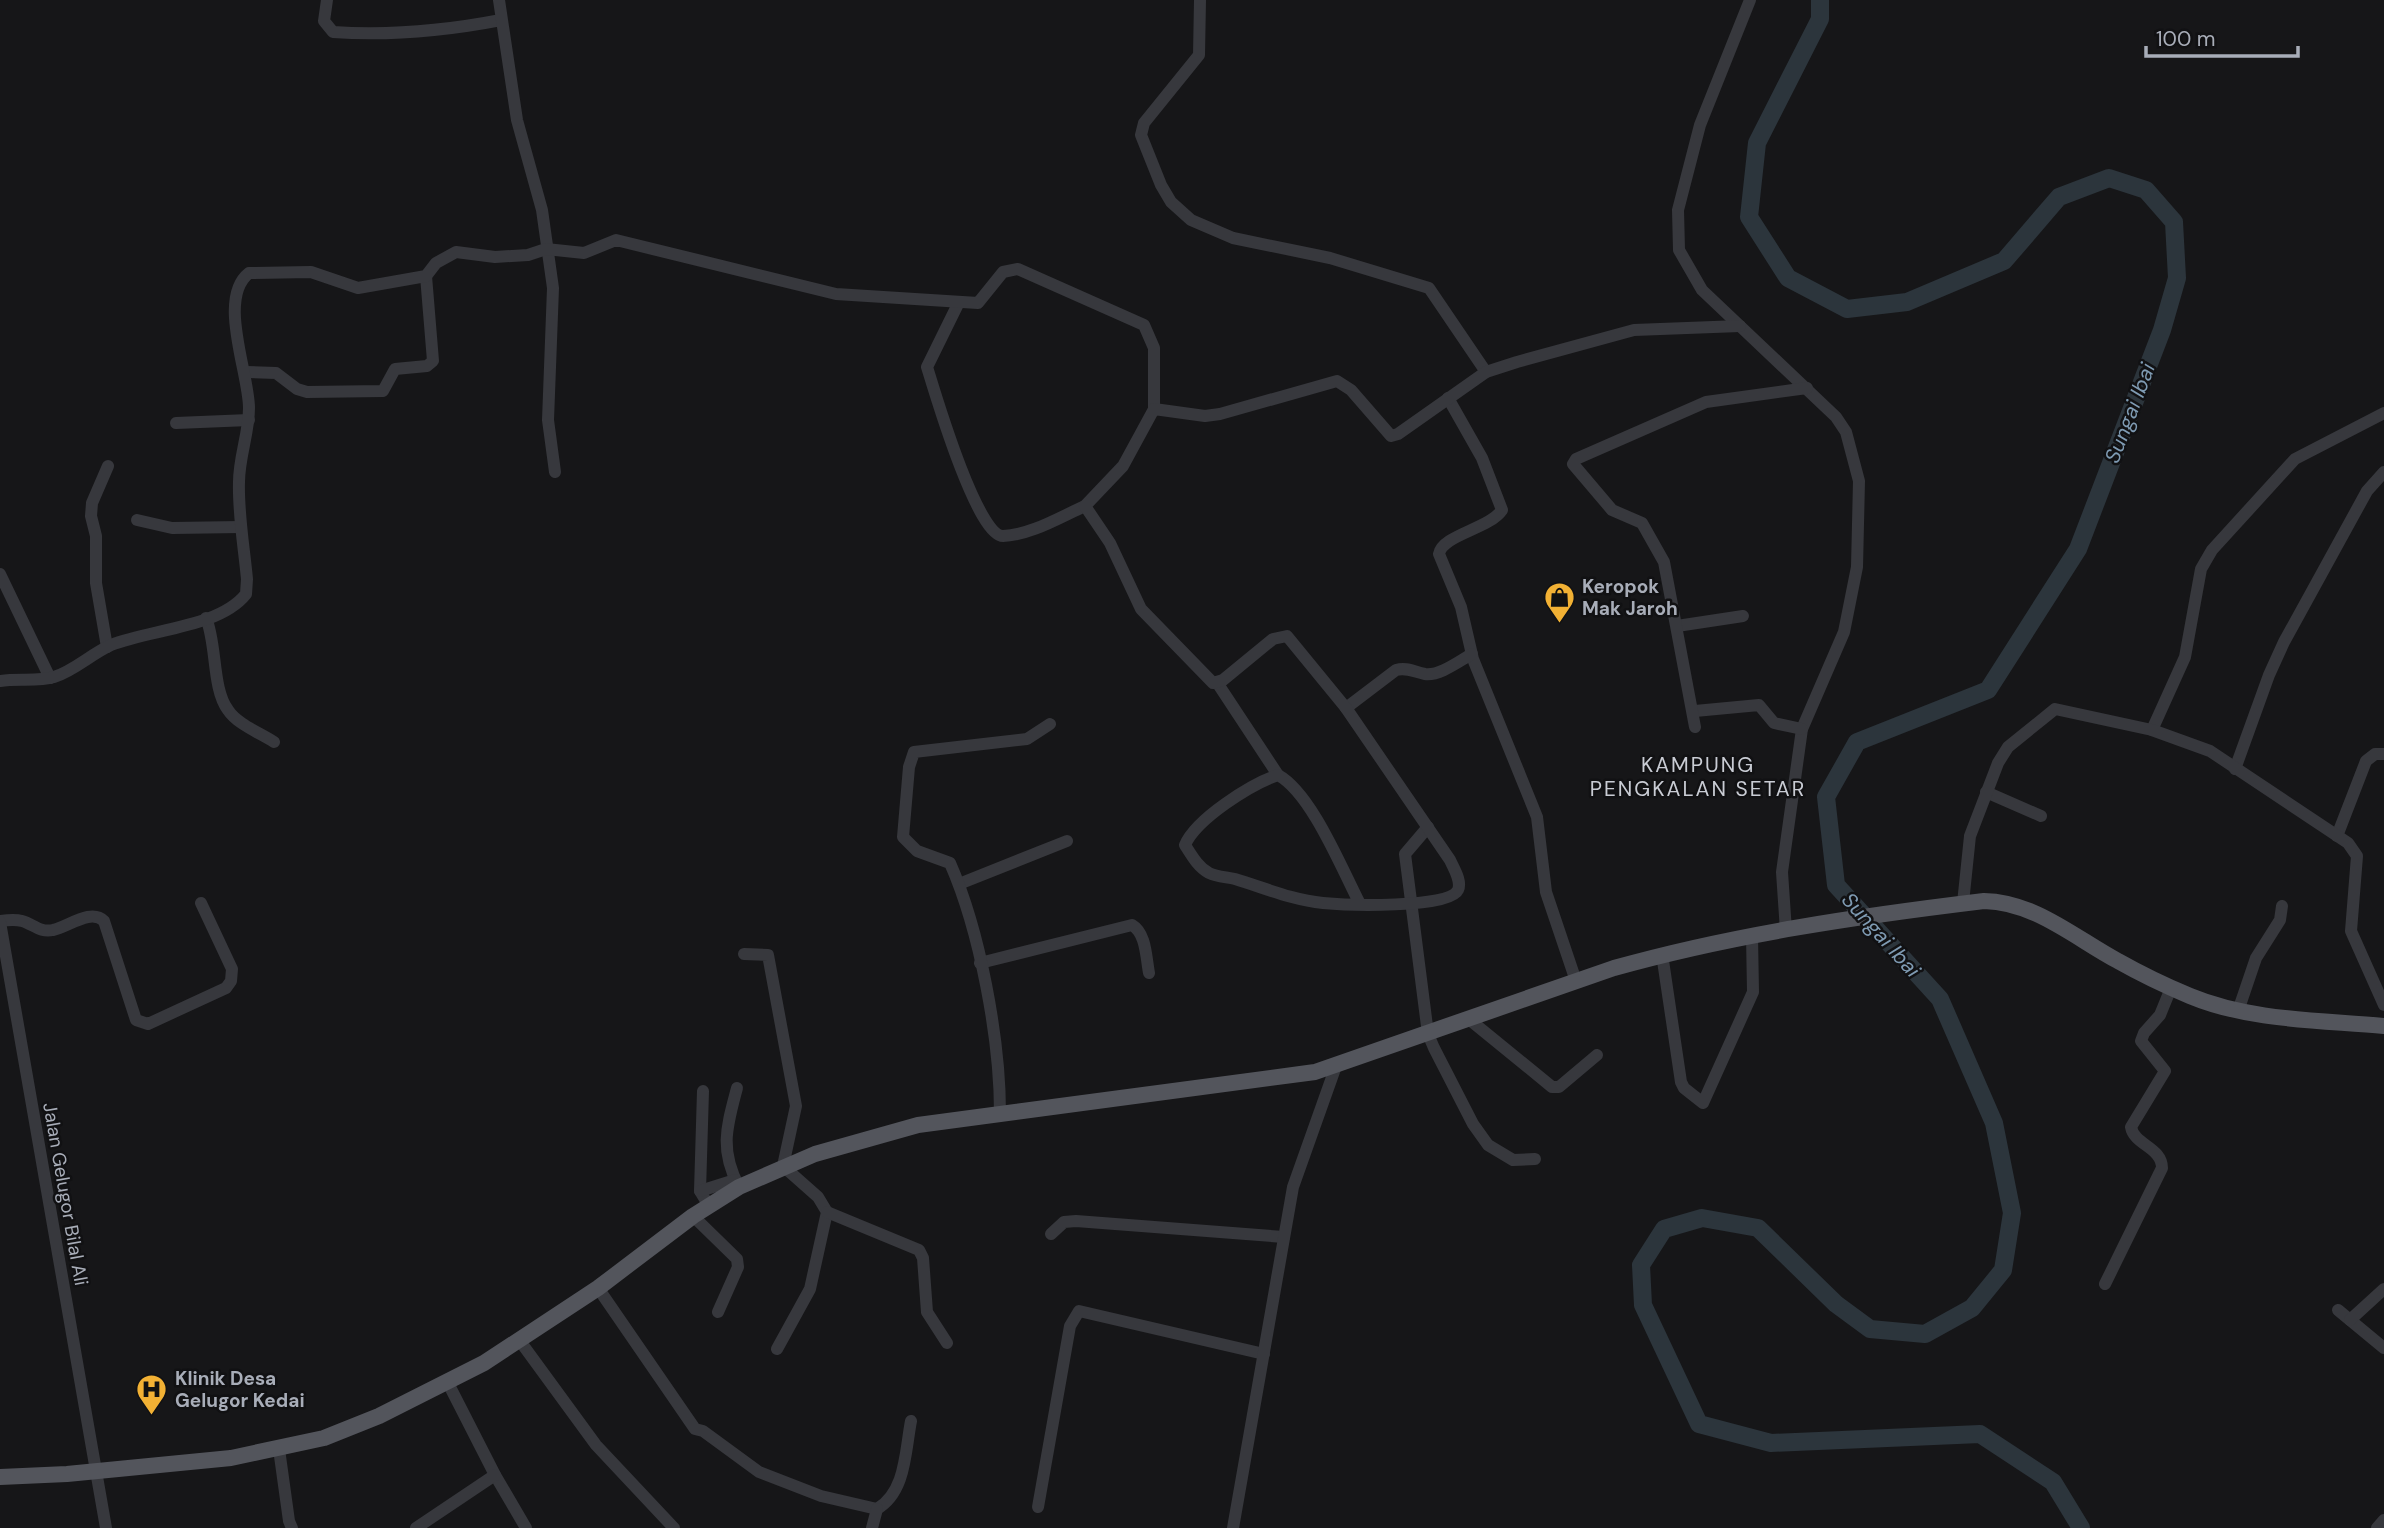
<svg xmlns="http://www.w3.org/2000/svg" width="2384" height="1528" viewBox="0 0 2384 1528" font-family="'DM Sans',sans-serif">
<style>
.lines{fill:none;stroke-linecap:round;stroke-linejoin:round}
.river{stroke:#2c353c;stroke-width:18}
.minor{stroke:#37383d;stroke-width:12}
.major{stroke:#53555c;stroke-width:16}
.labels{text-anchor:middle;stroke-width:5;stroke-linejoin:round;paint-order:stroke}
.poi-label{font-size:19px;font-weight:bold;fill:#a8adb8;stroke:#111113;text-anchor:start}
.street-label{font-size:19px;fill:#a8adb8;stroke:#111113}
.water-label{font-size:21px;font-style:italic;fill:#7f9bb3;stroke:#111113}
.neighbourhood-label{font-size:21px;letter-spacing:2px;fill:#c9ccd4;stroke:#111113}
</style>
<rect width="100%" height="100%" fill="#161618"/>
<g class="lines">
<!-- river -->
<path class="river" d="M1820,0v19l-63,124 -8,74 39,61 59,31 60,-7 97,-41 55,-64 50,-19 37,12 28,32 3,56 -15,52 -84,219 -90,141 -131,52 -31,55 10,88 104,114 54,124 18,90 -9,57 -31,38 -47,26 -55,-5 -34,-25 -78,-76 -56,-10 -38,11 -23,36 2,40 56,119 72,19 209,-9 73,48 28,46"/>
<!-- minor -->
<g class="minor">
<path d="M327,0l-3,21 9,11c58,4 111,-1 168,-12"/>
<path d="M499,0l18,120 25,90 11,78 -5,132 7,52"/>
<path d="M1200,0l-1,55 -55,68 -3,12 20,50 10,17 20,18 42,18 97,20 99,30 57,84"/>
<path d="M1750,0l-50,125 -22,85 1,40 23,40 134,127 10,15 13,49 -2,86 -13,65 -42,97 -20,143 4,59"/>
<path d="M959,302l-32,65c8,26 50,169 76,169 28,-1 57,-19 82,-30"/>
<path d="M246,372l30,1 21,16 10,3 76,-1 12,-22 32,-3 6,-5 -7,-85"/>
<path d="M1448,398l34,60 20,52c-13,19 -60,25 -63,44l22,53 12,52 64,158 9,75 30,89"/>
<path d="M176,423l73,-3"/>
<path d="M137,520l35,8 69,-1"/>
<path d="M0,574l50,104"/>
<path d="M206,618c11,26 6,71 22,92 9,14 32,23 46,32"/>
<path d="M1677,626l66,-10"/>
<path d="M107,647l-11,-64v-47l-5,-20 1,-13 16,-37"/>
<path d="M0,681c17,-3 38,1 54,-4 20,-6 37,-23 57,-32 39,-16 108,-17 135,-51l1,-15c-3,-32 -9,-65 -8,-97 0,-25 10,-49 10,-74 0,-35 -32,-110 0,-135l62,-1 47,16 68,-12 10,-13 20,-11 39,5 33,-2 18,-6 38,4 32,-13 220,54 142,9 25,-31 15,-3 126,56 10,23v61"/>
<path d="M1218,684l60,91"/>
<path d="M1346,708l50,-38c11,-3 18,2 29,4 15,2 34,-13 47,-20"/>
<path d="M1695,711l64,-6 15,18 28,6"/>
<path d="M1695,727l-31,-165 -22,-39 -30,-13 -39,-46 3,-5 130,-57 101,-14"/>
<path d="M2152,730l33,-73 16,-88 11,-19 83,-91 89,-46"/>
<path d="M2235,769l34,-94 15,-33 83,-151 17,-19"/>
<path d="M1986,792l55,24"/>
<path d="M1428,827l-23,27 23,180 6,14 39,76 15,21 25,15 22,-1"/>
<path d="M2337,836l29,-75 9,-7h9"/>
<path d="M959,884l108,-43"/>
<path d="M1359,902c-18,-35 -48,-109 -81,-127 -27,9 -82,44 -93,70 7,11 13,22 24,28 8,4 18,4 26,6 30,9 57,21 88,24 21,2 127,6 135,-13 4,-9 -4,-21 -8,-30l-104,-152 -59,-72 -14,3 -50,41 -10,3 -72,-74 -31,-66 -25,-37 38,-40 31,-57 51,7 15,-2 117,-33 14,9 40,46 7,-2 88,-62 31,-10 117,-32 106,-4"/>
<path d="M1963,903l7,-67 28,-73 10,-16 47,-38 97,21 58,21 138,92 9,13 -6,75 33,74"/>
<path d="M0,921c7,-1 15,-2 22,0 11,3 18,12 31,9 15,-3 38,-22 51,-9l32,99 12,4 78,-36 5,-7 1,-12 -31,-66"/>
<path d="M0,922l106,606"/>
<path d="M744,954l24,1 28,151 -13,60 35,31 9,15 -17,77 -33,60"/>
<path d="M1662,954l19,128 3,6 19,15 50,-111 -1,-56"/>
<path d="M980,963l152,-38c14,8 14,32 17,48"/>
<path d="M2238,1011l18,-53 24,-38 2,-14"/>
<path d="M1470,1020l82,67h7l38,-32"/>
<path d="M737,1088c-10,38 -18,61 2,99"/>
<path d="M703,1091l-3,100 9,15"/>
<path d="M1000,1113c0,-74 -20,-182 -50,-250l-33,-12 -14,-14 6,-70 5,-15 113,-13 23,-15"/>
<path d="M700,1191l35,-11"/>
<path d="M827,1212l92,38 4,8 4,54 20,31"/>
<path d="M693,1216l44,43 1,8 -20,45"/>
<path d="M1051,1234l13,-12 12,-1 208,16"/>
<path d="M2105,1284l57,-116c0,-21 -28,-23 -31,-41l34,-56 -24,-30 3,-8 16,-18 11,-27"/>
<path d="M598,1288l97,141 8,2 56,41 62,24 56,13c29,-17 28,-57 34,-88"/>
<path d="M2338,1310l46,38"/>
<path d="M2350,1320l34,-31"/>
<path d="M520,1341l76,104 78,83"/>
<path d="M448,1383l47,92 31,53"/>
<path d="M279,1449l10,72 3,7"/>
<path d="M1038,1507l32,-181 9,-15 185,43"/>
<path d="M416,1528l79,-53"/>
<path d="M872,1528l5,-19"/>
<path d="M1233,1528l60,-341 43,-121"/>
<path d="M2377,1528l7,-8"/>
</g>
<!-- major -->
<path class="major" d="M0,1477l67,-3 164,-16 93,-20 55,-22 105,-53 114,-75 95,-72 46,-29 76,-33 103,-29 397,-53 299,-104c121,-34 246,-52 370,-67 51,1 91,37 134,60 23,13 48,25 72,35 60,25 130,24 194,30"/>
</g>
<!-- icons -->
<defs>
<symbol id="shop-pin" viewBox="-11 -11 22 30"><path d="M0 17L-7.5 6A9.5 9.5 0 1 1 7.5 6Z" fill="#f2b134" stroke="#111113"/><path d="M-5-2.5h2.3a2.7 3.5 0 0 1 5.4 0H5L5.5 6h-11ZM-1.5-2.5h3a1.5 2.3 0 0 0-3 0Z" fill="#111"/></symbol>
<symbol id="hospital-pin" viewBox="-11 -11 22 30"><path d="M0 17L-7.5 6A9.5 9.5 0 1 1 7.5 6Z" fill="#f2b134" stroke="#111113"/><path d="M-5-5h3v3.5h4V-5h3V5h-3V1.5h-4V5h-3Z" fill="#111"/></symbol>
</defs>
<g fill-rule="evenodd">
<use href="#shop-pin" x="1542" y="580" width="35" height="47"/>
<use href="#hospital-pin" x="134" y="1372" width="35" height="47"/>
</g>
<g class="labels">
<!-- poi labels -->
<g class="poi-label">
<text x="1582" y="593">Keropok<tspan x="1582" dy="22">Mak Jaroh</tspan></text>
<text x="175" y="1385">Klinik Desa<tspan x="175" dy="22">Gelugor Kedai</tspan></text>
</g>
<!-- street labels -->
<g class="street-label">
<text transform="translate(66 1194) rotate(80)" y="7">Jalan Gelugor Bilal Ali</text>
</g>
<!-- water labels -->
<g class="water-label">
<text transform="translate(2130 413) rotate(-69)" y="7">Sungai Ibai</text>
<text transform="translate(1881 935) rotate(48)" y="7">Sungai Ibai</text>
</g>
<!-- neighbourhood labels -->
<g class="neighbourhood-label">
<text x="1698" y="772">KAMPUNG<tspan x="1698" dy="24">PENGKALAN SETAR</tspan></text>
</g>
</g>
<!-- scale -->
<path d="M2146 46v10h152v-10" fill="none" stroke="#a8adb8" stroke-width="3.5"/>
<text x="2156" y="46" font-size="21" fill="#a8adb8" stroke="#111113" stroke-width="5" paint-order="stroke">100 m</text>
</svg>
